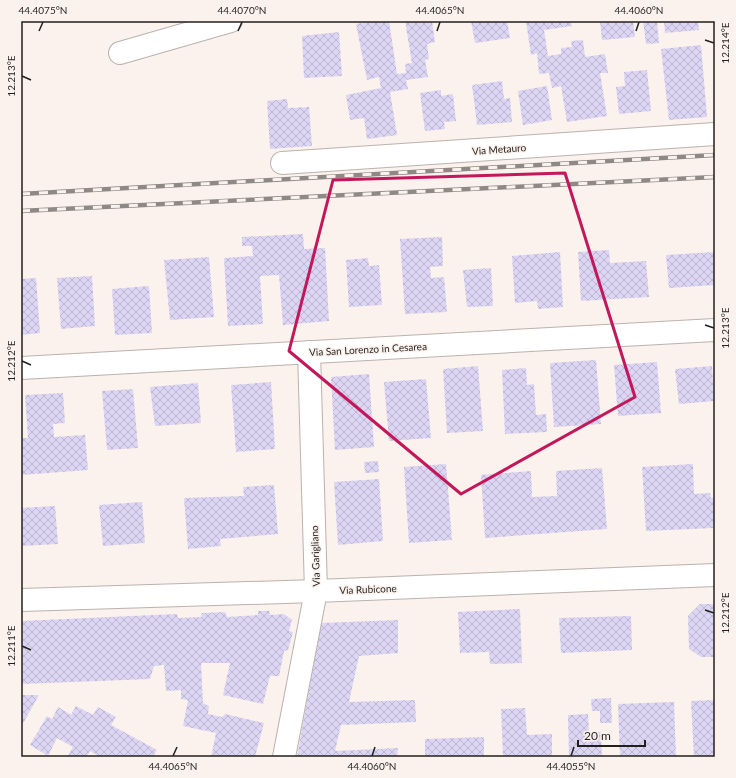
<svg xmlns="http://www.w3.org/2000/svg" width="736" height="778" viewBox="0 0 736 778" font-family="Lato,sans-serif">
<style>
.building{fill:url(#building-cross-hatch)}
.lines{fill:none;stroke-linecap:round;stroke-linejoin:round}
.street-casing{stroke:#bab2ad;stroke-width:24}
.street{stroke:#fff;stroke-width:22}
.rail-casing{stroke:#8f8986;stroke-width:4.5}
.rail{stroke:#fbf2ed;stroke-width:3;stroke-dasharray:9;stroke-linecap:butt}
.marked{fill:none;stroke:#c2185b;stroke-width:3;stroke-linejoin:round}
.ticks{fill:none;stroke:#221f1d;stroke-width:1.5}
.labels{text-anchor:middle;stroke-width:3;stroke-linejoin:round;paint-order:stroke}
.street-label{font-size:10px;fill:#221f1d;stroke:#fbf2ed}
.neatline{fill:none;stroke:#221f1d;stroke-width:1.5}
.ticks-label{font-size:10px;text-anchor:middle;fill:#221f1d}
</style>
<defs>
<pattern id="building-cross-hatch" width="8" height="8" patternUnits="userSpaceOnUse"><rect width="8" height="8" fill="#ddd5f4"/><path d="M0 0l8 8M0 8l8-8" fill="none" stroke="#bdb6d1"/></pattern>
</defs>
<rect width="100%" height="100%" fill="#fbf2ed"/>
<!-- building -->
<g class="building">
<path d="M373,21h16l8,53 9,-1 -1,-9 7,-1 -7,-42h27l3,21 -8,2 2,15 -4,1 3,17 -22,3 2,9 -18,3 7,43 -30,4 -3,-21 -14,2 -4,-25 35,-7 -2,-11 -12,3 -11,-56z"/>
<path d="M471,21h36l3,17 -35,5z"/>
<path d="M526,21h45l1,5 -28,4 4,26 13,-2v-6l11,-1 -1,-6 12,-1 2,17 20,-3 3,19h-8l7,43 -40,6 -6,-36 -9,2 -3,-15 -10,1 -2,-21 -6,2z"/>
<path d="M600,21h33l2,16 -33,3z"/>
<path d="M643,21h14l2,22 -13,1z"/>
<path d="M664,21h34l1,9 -34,3z"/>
<path d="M339,32l3,44 -38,2 -2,-42z"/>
<path d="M701,45l6,72 -38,3 -8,-71z"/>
<path d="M647,70l4,41 -32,3 -3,-27 9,-1 -1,-14z"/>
<path d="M502,81l2,18 6,-1 2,24 -35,3 -5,-40z"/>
<path d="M547,86l5,34 -29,5 -5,-34z"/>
<path d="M441,90v6l12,-2 3,27 -12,1 1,7 -20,2 -5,-38z"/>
<path d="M287,99l1,9 21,-1 3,39 -42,3 -3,-48z"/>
<path d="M303,234l1,15 21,-1 4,73 -46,4 -4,-50 -19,1 3,48 -35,2 -4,-68 29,-2 -1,-10h-10v-9z"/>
<path d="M442,237l1,29 -13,1 1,11 13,-1 3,35 -42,2 -5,-75z"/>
<path d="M609,250l1,13 36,-2 3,36 -68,4 -3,-49z"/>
<path d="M560,252l3,55 -25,2 -1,-8 -22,2 -3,-47z"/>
<path d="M715,252v33l-46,3 -3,-33z"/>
<path d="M209,257l5,60 -44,3 -6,-60z"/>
<path d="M368,258l1,8 10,-1 3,40 -33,2 -3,-47z"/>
<path d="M491,268l2,38 -26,1 -4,-37z"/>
<path d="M92,276l3,50 -34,3 -4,-51z"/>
<path d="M36,278l4,55 -19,2v-56z"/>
<path d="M149,286l3,47 -37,2 -3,-46z"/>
<path d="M596,360l5,64 -47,3 -4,-64z"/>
<path d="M657,362l4,51 -43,3 -4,-51z"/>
<path d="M478,366l5,65 -36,2 -4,-64z"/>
<path d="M712,366l2,35 -35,3 -4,-35z"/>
<path d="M526,368l1,17 7,-1 2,31 10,-1 1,18 -42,2 -3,-64z"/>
<path d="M369,374l5,73 -39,3 -4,-73z"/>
<path d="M426,379l5,59 -42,3 -5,-59z"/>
<path d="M271,382l4,67 -39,3 -5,-67z"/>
<path d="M198,383l3,40 -46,3 -5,-39z"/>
<path d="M133,389l5,59 -31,2 -5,-59z"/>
<path d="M63,393l2,30 -12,1 1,13 31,-2 3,35 -67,5v-37h7l-3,-43z"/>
<path d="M378,461l1,11 -14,1 -1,-11z"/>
<path d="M446,464l6,76 -43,3 -5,-76z"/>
<path d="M693,464l1,30 16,-1 1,5h4v28h-2v2l-67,3 -4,-64z"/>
<path d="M602,468l5,61 -122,9 -4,-63 50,-4 1,26 25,-1 -1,-25z"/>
<path d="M379,479l4,62 -45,4 -4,-63z"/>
<path d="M274,485l4,49 -58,5 1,7 -33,3 -4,-51 60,-2 -1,-9z"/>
<path d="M142,502l3,41 -42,3 -4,-41z"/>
<path d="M55,506l3,38 -37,2v-38z"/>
<path d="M700,604h15v53h-14l-12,-8 -1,-33z"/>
<path d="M520,609l2,54 -32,1 -1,-12 -29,1 -2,-41z"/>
<path d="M258,611h11l1,4 14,-1 8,6 -3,11 4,1 -5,18 -4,1 -5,25h-9l-7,28 -40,-9 7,-32h-29l2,40 6,3 -1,8 14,3 3,-3 39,9 -9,34h-44l5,-24 -33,-7 5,-26 -7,-1v-9l-15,1 -2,-26 -10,1 -4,13 -129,5v-63l156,-7 1,4 23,-1 1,-4 23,-1 2,5 31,-2z"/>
<path d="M631,616l1,34 -71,3 -2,-35z"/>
<path d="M398,620v33l-39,3 -10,46 66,-2 1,22 -75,3 -6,26 63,-3 -1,9h-100l24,-134z"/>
<path d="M21,695h18l-18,32z"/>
<path d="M611,698l1,25h-12v-12h-8l-1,-12z"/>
<path d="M715,700v57h-21l-3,-56z"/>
<path d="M674,702l2,55h-56l-2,-53z"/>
<path d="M76,706l17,9 5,-8 18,10 -5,8 46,25 -4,7h-53l-10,-6 -4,6h-19l6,-10 -16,-9 -9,18 -18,-11 17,-29 5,3 6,-12 13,8z"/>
<path d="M525,708l2,27 25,-1v23h-49l-2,-48z"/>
<path d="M588,714l1,19 12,-1 1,25h-33l-1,-42z"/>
<path d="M484,737v20h-59v-18z"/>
</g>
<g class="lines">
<defs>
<g id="street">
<path d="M120,53l111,-32"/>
<path d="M282,163l433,-29"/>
<path d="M21,368l694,-38"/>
<path d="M21,600l295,-9 399,-16"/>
<path d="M284,757l32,-166 -7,-239"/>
</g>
</defs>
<!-- street casing -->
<use href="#street" class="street-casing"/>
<!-- street -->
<use href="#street" class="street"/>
<defs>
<g id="rail">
<path d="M21,194l694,-39"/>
<path d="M21,211l694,-34"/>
</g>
</defs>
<!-- rail casing -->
<use href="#rail" class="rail-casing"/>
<!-- rail -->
<use href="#rail" class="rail"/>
</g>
<!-- marked area -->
<path class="marked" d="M565,173l70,224 -174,97 -172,-143 44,-171z"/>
<!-- ticks -->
<path class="ticks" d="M39,31l4,-9M238,31l4,-9M437,31l3,-9M636,31l3,-9M705,40l9,3M22,76l9,4M705,325l9,3M22,361l9,4M705,610l9,3M22,646l9,4M173,756l4,-9M372,756l3,-9M571,756l3,-9"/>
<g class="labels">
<!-- street labels -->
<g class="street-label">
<text transform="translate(499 149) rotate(-4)" y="4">Via Metauro</text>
<text transform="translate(368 349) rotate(-3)" y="4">Via San Lorenzo in Cesarea</text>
<text transform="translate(315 556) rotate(-92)" y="4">Via Garigliano</text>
<text transform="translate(368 589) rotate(-2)" y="4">Via Rubicone</text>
</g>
</g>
<!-- border -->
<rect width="736" height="778" fill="none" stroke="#fbf2ed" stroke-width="44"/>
<!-- scale -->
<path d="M578 740v6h67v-6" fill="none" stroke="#221f1d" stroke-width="2"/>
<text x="584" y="740" font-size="12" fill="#221f1d" stroke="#fbf2ed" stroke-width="3" paint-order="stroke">20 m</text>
<rect x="22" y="22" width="692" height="734" class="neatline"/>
<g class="ticks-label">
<text x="43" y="14">44.4075°N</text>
<text x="242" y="14">44.4070°N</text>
<text x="440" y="14">44.4065°N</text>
<text x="639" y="14">44.4060°N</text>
<text transform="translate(725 43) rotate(-90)" y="4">12.214°E</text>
<text transform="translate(11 76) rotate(-90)" y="4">12.213°E</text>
<text transform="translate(725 328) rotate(-90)" y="4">12.213°E</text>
<text transform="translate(11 361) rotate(-90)" y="4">12.212°E</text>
<text transform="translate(725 613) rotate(-90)" y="4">12.212°E</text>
<text transform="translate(11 646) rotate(-90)" y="4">12.211°E</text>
<text x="173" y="770">44.4065°N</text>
<text x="372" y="770">44.4060°N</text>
<text x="571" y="770">44.4055°N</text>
</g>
</svg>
